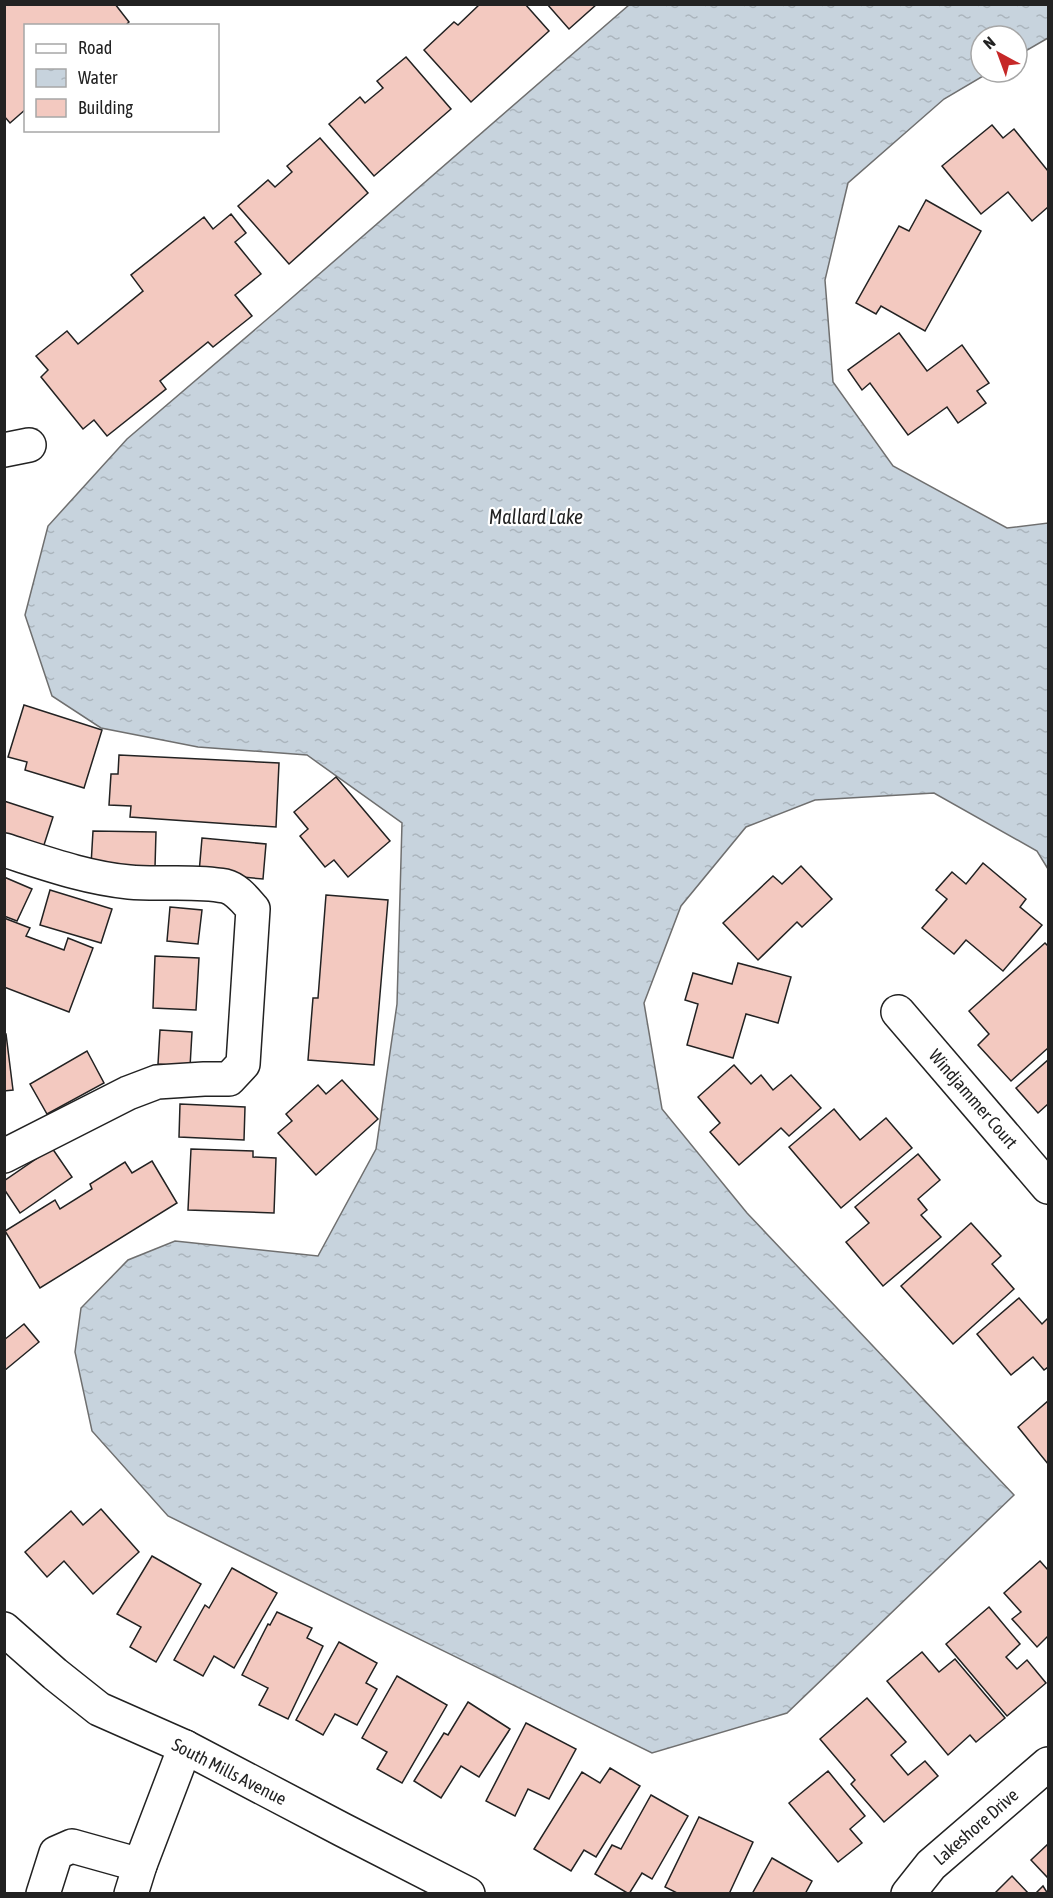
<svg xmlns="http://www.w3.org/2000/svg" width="1053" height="1898" viewBox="0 0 1053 1898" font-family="'Asap Condensed',sans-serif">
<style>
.water{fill:url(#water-ripples);stroke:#6f6f6f;stroke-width:1.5}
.building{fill:#f3c9c0;stroke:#222;stroke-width:1.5}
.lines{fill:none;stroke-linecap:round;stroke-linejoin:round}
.minor-casing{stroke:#222;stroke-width:36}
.minor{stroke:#fff;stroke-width:33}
.labels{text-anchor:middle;stroke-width:4.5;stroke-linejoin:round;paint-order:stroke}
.street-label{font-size:18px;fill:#222;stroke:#fff}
.water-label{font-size:20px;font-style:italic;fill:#222;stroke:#fff}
</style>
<defs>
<pattern id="water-ripples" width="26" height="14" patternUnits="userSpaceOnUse" patternTransform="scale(1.5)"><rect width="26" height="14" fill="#c7d3dd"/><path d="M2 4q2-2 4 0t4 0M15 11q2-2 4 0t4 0" fill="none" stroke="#abb5bd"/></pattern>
</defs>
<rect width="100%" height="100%" fill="#fff"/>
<!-- water -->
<path class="water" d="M629,5h419v33l-31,18v-20h-36v36h9l-46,27 -96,84 -23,97 8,102 60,84 114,62 41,-5v346l-11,-18 -103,-58 -119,7 -69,27 -65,79 -37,97 18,106 85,104 267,282 -227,218 -135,40 -484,-237 -76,-85 -17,-79 6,-44 47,-48 47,-19 143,15 58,-107 21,-145 5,-181 -95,-68 -109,-8 -97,-19 -49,-32 -27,-81 23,-89 79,-87 152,-130z"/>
<!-- building -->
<g class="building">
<path d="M4,4h111l14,18 -4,4h-99v83l-16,14 -6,-7z"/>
<path d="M480,4h45l24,27 -78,71 -47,-52 30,-28 4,3z"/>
<path d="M547,4h50l-28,25z"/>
<path d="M406,57l45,52 -77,67 -45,-52 31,-27 5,6 18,-15 -6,-7z"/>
<path d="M992,125l11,13 11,-9 34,42v36l-16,14 -24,-29 -27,22 -39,-48z"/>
<path d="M320,138l48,55 -79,71 -51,-58 30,-26 7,7 17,-15 -5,-6z"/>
<path d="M926,200l55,31 -56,100 -44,-25 -5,8 -20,-11 43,-77 10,5z"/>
<path d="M231,214l15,19 -11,9 26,32 -26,21 17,21 -39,31 -5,-5 -48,39 6,8 -59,47 -13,-16 -11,9 -42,-52 7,-7 -12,-14 31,-25 11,13 65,-53 -12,-16 73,-58 9,12z"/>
<path d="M899,333l28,38 35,-26 27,38 -12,8 9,12 -28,20 -11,-16 -39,28 -38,-52 -8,7 -14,-20z"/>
<path d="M24,705l78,25 -18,58 -59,-18 2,-8 -19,-5z"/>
<path d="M119,755l160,8 -3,64 -146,-10 1,-11 -22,-1 2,-31h7z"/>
<path d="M336,777l54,64 -42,36 -14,-17 -9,7 -25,-31 8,-7 -14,-17z"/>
<path d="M4,801l49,16 -11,34 -38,-12z"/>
<path d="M93,831l63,1 -1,35 -64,-2z"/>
<path d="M202,838l64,6 -3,35 -64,-6z"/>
<path d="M983,863l43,36 -6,8 22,18 -39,46 -37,-31 -12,14 -32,-26 25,-29 -11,-9 16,-18 14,12z"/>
<path d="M801,866l31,33 -30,28 -5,-5 -39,38 -35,-37 50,-47 9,8z"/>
<path d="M4,877l28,12 -15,32 -13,-5z"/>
<path d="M50,890l62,19 -11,34 -61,-18z"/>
<path d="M326,895l62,5 -14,165 -66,-5 5,-62h5z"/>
<path d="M170,907l32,3 -4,34 -31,-3z"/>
<path d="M4,918l26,10 -4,8 38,14 4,-12 25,10 -24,64 -65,-25z"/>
<path d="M1045,943l3,3v102l-37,33 -33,-36 11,-11 -20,-23z"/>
<path d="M155,956l44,2 -3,52 -43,-2z"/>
<path d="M738,963l53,14 -13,46 -32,-9 -13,44 -46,-13 11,-41 -13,-4 8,-27 39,11z"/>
<path d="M160,1030l32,2 -2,35 -32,-3z"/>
<path d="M4,1034h2l7,56 -9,1z"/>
<path d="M87,1051l17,32 -57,31 -17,-30z"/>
<path d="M1048,1060v44l-10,9 -22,-25z"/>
<path d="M734,1065l17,19 10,-9 12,15 18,-15 30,33 -32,28 -8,-8 -42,37 -29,-33 10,-9 -22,-26z"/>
<path d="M342,1080l36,39 -62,56 -38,-42 14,-12 -6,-7 32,-29 8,9z"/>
<path d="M180,1104l65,3 -1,33 -65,-3z"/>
<path d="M834,1109l26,31 26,-22 26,30 -71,60 -52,-61z"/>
<path d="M52,1148l20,29 -52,36 -16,-24v-8z"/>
<path d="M191,1149l62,2v6l23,1 -2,55 -86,-3z"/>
<path d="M918,1154l22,26 -22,19 9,11 -6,5 20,22 -58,49 -37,-44 23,-19 -14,-16z"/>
<path d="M152,1161l25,42 -137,85 -35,-57 50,-31 5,9 32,-20 -2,-5 35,-22 7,11z"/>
<path d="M971,1223l30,33 -9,8 22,25 -61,55 -52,-58z"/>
<path d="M1019,1298l23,26 6,-6v49l-4,3 -11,-13 -22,18 -34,-41z"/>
<path d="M24,1324l15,18 -35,29v-31z"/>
<path d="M1048,1401v63l-30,-37z"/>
<path d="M101,1509l38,43 -46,42 -29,-33 -17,16 -22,-25 46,-41 12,14z"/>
<path d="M152,1556l49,28 -45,78 -26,-15 11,-20 -24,-13z"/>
<path d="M1040,1561l8,9v66l-11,11 -25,-28 9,-7 -17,-19z"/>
<path d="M232,1568l45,25 -43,75 -20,-12 -11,20 -29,-16 31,-55 4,3z"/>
<path d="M989,1607l31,37 -14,13 11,12 10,-9 19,23 -39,33 -61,-72z"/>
<path d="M277,1612l35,16 -5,10 16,8 -35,73 -29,-14 9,-17 -26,-13 26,-51 2,1z"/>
<path d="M339,1642l38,21 -11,20 11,6 -20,36 -22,-11 -12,21 -27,-15z"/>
<path d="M922,1652l17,20 16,-13 50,59 -29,24 -6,-7 -22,20 -61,-74z"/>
<path d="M397,1676l50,29 -45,78 -25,-14 10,-17 -25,-14z"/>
<path d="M867,1698l39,44 -15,13 17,20 17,-14 13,15 -54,46 -33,-38 4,-4 -35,-41z"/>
<path d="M468,1702l42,27 -31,48 -18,-11 -20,32 -27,-17 30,-48 4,2z"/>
<path d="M526,1723l50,26 -27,50 -21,-10 -13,27 -29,-15z"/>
<path d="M610,1768l30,18 -44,71 -12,-7 -13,21 -37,-22 48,-77 18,11z"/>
<path d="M828,1771l37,45 -15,13 12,14 -24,19 -49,-59z"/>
<path d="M651,1795l37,21 -36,63 -10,-6 -13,21 -34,-20 17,-29 9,4z"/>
<path d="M699,1817l54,25 -24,52h-50l-14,-7z"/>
<path d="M1048,1844v34l-17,-18z"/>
<path d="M772,1858l40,23 -7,13h-53z"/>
<path d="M1012,1876l17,18h-35z"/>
<path d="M1043,1886l5,8h-13z"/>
</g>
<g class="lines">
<defs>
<g id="minor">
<path d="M4,450l25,-5"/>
<path d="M4,850c41,13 82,28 125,32 31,3 64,-2 96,4 12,3 20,14 28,23l-10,155 -14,15h-25l-47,3 -29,11 -124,63"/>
<path d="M898,1012l150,175"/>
<path d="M4,1629l51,45 44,35 86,38 158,83 125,64"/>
<path d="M43,1894l13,-41 16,-7 68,19"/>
<path d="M131,1894l9,-29 45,-118"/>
<path d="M908,1894l23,-29 117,-101"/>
</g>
</defs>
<!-- minor casing -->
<use href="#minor" class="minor-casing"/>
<!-- minor -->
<use href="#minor" class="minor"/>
</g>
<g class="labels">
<!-- street labels -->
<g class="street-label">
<text transform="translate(973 1099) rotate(49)" y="6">Windjammer Court</text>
<text transform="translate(229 1772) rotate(27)" y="6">South Mills Avenue</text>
<text transform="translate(976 1827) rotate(-41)" y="6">Lakeshore Drive</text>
</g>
<!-- water labels -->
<g class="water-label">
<text x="536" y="524">Mallard Lake</text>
</g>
</g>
<!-- border -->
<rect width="1053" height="1898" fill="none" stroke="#222222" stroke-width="12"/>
<!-- legend -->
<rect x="24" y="24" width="195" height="108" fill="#ffffff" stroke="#a7a7a7" stroke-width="1.5"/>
<rect x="36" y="44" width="30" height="9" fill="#ffffff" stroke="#a7a7a7" stroke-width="1.5"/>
<text x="78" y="54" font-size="18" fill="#222222">Road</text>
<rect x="36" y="69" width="30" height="18" fill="url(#water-ripples)" stroke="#a7a7a7" stroke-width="1.5"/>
<text x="78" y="84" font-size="18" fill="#222222">Water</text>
<rect x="36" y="99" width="30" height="18" fill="#f3c9c0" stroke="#a7a7a7" stroke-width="1.5"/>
<text x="78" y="114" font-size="18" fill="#222222">Building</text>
<!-- north arrow -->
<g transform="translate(999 54) rotate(319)"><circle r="28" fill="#ffffff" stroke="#a7a7a7" stroke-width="1.5"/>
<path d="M0-4.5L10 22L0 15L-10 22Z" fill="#c62828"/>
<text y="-9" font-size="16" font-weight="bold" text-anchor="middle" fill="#222222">N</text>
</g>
</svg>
